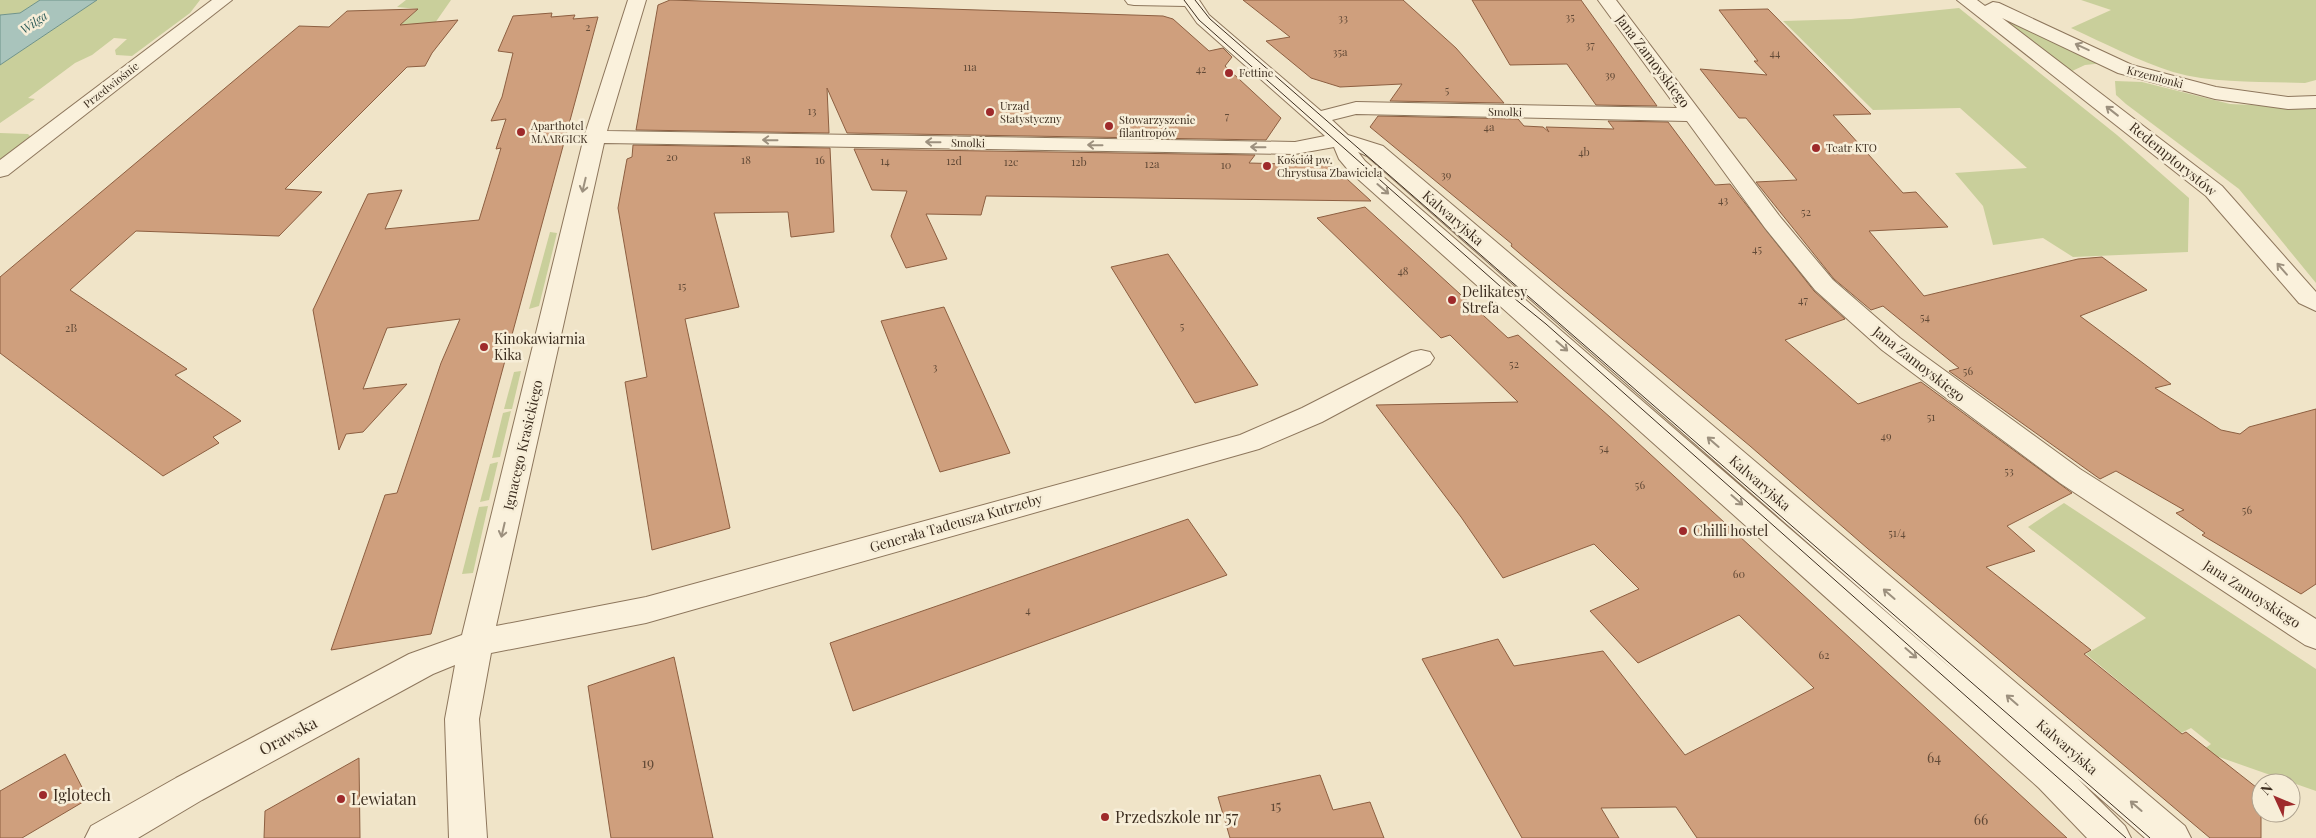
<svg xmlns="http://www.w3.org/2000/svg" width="2316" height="838" viewBox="0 0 2316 838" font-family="'Playfair Display',serif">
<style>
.green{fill:#c9cf9b}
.water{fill:#a9c4bc;stroke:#6f938a}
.building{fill:#cf9f7d;stroke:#8d5f41}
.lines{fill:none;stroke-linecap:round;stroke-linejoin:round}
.minor-casing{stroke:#8d765c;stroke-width:2}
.minor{fill:#faf1dc;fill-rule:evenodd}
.tram{stroke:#3d2e20;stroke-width:1}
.oneway{stroke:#9c907e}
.poi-dot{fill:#9e2a2b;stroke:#f7eed8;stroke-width:2}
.labels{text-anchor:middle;stroke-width:5;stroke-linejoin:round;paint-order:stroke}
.number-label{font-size:11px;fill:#624a37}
.far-poi-label{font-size:11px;fill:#3d2e20;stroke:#f7eed8;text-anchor:start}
.far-street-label{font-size:11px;fill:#3d2e20;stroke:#f7eed8}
.far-water-label{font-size:12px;font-style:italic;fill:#2f5d5a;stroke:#f7eed8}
.street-label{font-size:14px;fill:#3d2e20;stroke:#f7eed8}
.poi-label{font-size:14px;fill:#3d2e20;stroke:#f7eed8;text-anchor:start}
.near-number-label{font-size:14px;fill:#624a37}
.near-street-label{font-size:16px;fill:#3d2e20;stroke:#f7eed8}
.near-poi-label{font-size:16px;fill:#3d2e20;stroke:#f7eed8;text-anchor:start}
</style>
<rect width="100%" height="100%" fill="#f0e4c8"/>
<!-- green -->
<g class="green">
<path d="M0,0h40l-20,13 -20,2z"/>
<path d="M97,0h103l-10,13 -58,43 -16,-1 -1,-5 12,-11 -13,-1 -22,17 -17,8 -47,35 7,1 -35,24v-58z"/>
<path d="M406,0h45l-16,23 -10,5 -48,-4 6,-2h21l14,-13 -21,-2z"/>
<path d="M2081,0h235v80l-11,3c-43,-2 -90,1 -132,-11 -35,-11 -69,-29 -102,-44l40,-18z"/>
<path d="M1959,8l158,127 72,63 -1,54 -115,5 -30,-19 -50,7 -10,-39 -28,-33 72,-5 -67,-60 -87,2 -90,-89 68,-2z"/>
<path d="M1998,16l106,47 -19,2 -15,7z"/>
<path d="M2115,81l27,1 88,22 86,4v175l-77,-94 -113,-85 -10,-9z"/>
<path d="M0,133l28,1 4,4 -32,24z"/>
<path d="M550,232l7,1 -18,73 -10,3z"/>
<path d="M521,371l-9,38h-8l10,-37z"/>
<path d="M511,411l-11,46 -8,1 11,-45z"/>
<path d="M498,462l-9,38 -9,2 10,-38z"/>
<path d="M2064,503l252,166v122l-97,-34 -11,7 -12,-9 15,-11 -20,-16 -10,5 -95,-79 60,-36 -118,-91z"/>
<path d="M488,506l-15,67 -11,1 17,-67z"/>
</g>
<!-- water -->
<path class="water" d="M40,0h57l-97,65v-50l20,-2z"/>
<!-- building -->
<g class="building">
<path d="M670,0l493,16 10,3 36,32 14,-3 9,9 -7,9 56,52 -15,22 -419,-7 -20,-45 2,45 -193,-3 22,-125z"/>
<path d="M1243,0h160l53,48 48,55 -114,-2 12,-17 -62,3 -29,-9 -45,-37 24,-4z"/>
<path d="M1472,0h109l76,106 -61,-1 -29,-41 -57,1z"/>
<path d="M418,9l-18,16 58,-5 -26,33 -7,13 -18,1 -122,122 37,3 -43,44 -143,-5 -66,59 117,79 -12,6 66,46 -28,16 6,6 -56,33 -163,-123v-76l299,-251 30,1 18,-16z"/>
<path d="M1768,9l103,105 -38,1 70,78 13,-1 32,35 -79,4 55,65 154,-37 24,-2 45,33 -67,26 91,68 -16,4 66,42 19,4 9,-7 67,-18v175l-15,10 -99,-59 3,-2 -29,-20 8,-3 -68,-39 -16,8 -151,-108 10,-3 -76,-62 -12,4 -37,-31 -78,-97 41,-2 -51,-62h-7l-39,-49 67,6 -13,-14h4l-39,-51z"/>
<path d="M552,13l-1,4 24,-2 -2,4 25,-2 -167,617 -100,16 54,-155 12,-2 44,-130 19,-44 -73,9 -24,61 44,-5 -44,48 -17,2 -7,16 -26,-140 55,-116 34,-4 -17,39 94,-9 22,-72 -5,1 10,-30 -15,2 11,-24 11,-44 -15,-2 15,-35z"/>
<path d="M1378,116l140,3 6,7 19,1 6,5 -3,-5 68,2 -6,-8 60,1 47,63 15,-1 84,107 31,28 -60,21 73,64 63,-22 151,111 -65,33 28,25 -49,16 105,83 -7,4 98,80 4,-2 75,59v47h-51l-343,-290 -117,-102 -225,-188 -14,-12 1,-2 -142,-117z"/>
<path d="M633,145l197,3 4,84 -43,5 -3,-25 -74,1 25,94 -54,12 45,209 -78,22 -27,-168 22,-5 -29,-169 9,-49 5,-2z"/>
<path d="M854,149l401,6 -6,8 76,2 10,3 36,33 -385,-5 -5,19 -55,-1 21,45 -41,9 -15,-32 16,-45 -35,-1z"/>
<path d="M1365,207l143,131 10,-3 93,83 456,420h-370l-21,-31 -75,1 18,30h-97l-100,-179 76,-20 16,27 89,-15 82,104 129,-67 -75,-73 -101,48 -48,-52 49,-22 -45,-45 -91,34 -42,-61 -85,-112 142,-3 -68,-67 -9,3 -124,-120z"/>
<path d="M1168,254l90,131 -63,18 -84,-136z"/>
<path d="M944,307l66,146 -70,19 -59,-151z"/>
<path d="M1188,519l39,56 -374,136 -23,-68z"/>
<path d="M674,657l39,181h-102l-23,-152z"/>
<path d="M65,754l23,45 -66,39h-22v-47z"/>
<path d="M359,758l1,80h-96l1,-27z"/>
<path d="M1320,775l13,35 37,-8 14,36h-154l-12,-41z"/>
</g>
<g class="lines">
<defs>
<g id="minor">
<path d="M212,0h20l-224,175 -8,2v-17z"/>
<path d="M628,0h18l-39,131 688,11 30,-6 -128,-113 -12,-17 -51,-1 -6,-1 -3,-4h74l10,15 112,96 35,-9 321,6 -79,-108h18l165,218 52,62 67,58 180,131 236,150v30l-11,-4 -245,-162 -178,-133 -67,-60 -50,-62 -78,-107 -331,-7 -24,6 16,15 35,11 802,680 6,12h-46l-68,-60 48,48 6,12h-44l-48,-50 -690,-617 -10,-12 -5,-12 -39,7 -691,-11 -108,483 150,-29 594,-162 62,-27 110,-56 9,-2 9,2 4,6 -4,6 -108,58 -63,27 -613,174 -155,30 -12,66 8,119h-38l-4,-119 10,-54 -22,9 -231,126 -64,38h-53l6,-12 85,-48 233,-124 53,-19 122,-498zM1358,152l9,4 593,520 -595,-515z"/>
<path d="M1957,0h20l8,6 8,-4 6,1 133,62 84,22 72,10 28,-1v12l-28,1 -73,-10 -97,-26 -116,-55 220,168 94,106v19l-17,-8 -93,-107z"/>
</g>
</defs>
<!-- minor casing -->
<use href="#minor" class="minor-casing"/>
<!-- minor -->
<use href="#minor" class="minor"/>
<!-- tram -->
<g class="tram">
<path d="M1184,0l15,20 310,274 37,30 580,514"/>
<path d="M1195,0l15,19 940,819"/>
</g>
</g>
<!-- one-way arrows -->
<defs><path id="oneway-shaft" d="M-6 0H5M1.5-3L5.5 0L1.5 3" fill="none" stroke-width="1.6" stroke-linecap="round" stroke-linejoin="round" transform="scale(1.25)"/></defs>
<g class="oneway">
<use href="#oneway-shaft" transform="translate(2082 47) rotate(-155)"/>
<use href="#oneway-shaft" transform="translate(2112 111) rotate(-142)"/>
<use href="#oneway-shaft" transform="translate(770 140) rotate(-179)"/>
<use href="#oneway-shaft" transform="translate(933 142) rotate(-179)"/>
<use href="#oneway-shaft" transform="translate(1095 145) rotate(-179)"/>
<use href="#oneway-shaft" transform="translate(1258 147) rotate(-179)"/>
<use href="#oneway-shaft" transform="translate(584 185) rotate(103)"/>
<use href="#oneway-shaft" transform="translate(1383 189) rotate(41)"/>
<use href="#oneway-shaft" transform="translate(2282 269) rotate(-131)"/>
<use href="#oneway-shaft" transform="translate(1562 346) rotate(41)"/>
<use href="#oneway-shaft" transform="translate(1713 442) rotate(-139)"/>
<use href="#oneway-shaft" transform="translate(1737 500) rotate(41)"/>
<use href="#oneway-shaft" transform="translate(503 530) rotate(103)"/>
<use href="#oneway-shaft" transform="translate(1889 594) rotate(-139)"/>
<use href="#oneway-shaft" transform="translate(1911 653) rotate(41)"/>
<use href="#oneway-shaft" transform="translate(2012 700) rotate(-139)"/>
<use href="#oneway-shaft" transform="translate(2136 806) rotate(-139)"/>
</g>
<!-- markers -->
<g class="poi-dot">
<circle cx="1229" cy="73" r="5"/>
<circle cx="990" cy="112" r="5"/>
<circle cx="1109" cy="126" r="5"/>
<circle cx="521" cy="132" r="5"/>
<circle cx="1816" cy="148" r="5"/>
<circle cx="1267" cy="166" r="5"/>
<circle cx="1452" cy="300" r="5"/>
<circle cx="484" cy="347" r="5"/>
<circle cx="1683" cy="531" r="5"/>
<circle cx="43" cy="795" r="5"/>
<circle cx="341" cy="799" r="5"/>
<circle cx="1105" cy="817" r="5"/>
</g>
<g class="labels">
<!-- number labels -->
<g class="number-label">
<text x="1570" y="21">35</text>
<text x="1343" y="22">33</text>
<text x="588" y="31">2</text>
<text x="1590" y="49">37</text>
<text x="1340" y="56">35a</text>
<text x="1775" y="57">44</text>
<text x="970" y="71">11a</text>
<text x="1201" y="73">42</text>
<text x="1610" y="79">39</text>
<text x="1447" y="94">5</text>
<text x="812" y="115">13</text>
<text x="1227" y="120">7</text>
<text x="1489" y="131">4a</text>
<text x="1584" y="156">4b</text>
<text x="672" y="161">20</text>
<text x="746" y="164">18</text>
<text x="820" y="164">16</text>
<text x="885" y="165">14</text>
<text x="954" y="165">12d</text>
<text x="1011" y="166">12c</text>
<text x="1079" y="166">12b</text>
<text x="1152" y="168">12a</text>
<text x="1226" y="169">10</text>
<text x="1446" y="179">39</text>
<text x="1723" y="204">43</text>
<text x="1806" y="216">52</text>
<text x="1757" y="253">45</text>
<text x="1403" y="275">48</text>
<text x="682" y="290">15</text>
<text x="1803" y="304">47</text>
<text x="1925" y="321">54</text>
<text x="1182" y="330">5</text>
<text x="71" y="332">2B</text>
<text x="1514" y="368">52</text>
<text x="935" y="371">3</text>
<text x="1968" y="375">56</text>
<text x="1931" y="421">51</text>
<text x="1886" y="440">49</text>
<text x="1604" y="452">54</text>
<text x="2009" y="475">53</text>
<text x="1640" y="489">56</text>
<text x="2247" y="514">56</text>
<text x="1897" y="537">51/4</text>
<text x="1739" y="578">60</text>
<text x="1028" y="614">4</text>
<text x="1824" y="659">62</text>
</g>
<!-- far-poi labels -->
<g class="far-poi-label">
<text x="1239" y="77">Fettine</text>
<text x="1000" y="110">Urząd<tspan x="1000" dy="13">Statystyczny</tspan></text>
<text x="1119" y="124">Stowarzyszenie<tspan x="1119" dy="13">filantropów</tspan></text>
<text x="531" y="130">Aparthotel<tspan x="531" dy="13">MAARGICK</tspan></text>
<text x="1826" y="152">Teatr KTO</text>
<text x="1277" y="164">Kościół pw.<tspan x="1277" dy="13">Chrystusa Zbawiciela</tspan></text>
</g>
<!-- far-street labels -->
<g class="far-street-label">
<text transform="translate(2155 77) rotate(15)" y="4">Krzemionki</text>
<text transform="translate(111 85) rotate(-38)" y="4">Przedwiośnie</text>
<text transform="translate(1505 112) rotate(1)" y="4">Smolki</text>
<text transform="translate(968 143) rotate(1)" y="4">Smolki</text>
</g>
<!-- far-water labels -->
<g class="far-water-label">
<text transform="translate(34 23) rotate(-34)" y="4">Wilga</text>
</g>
<!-- street labels -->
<g class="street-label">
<text transform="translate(1653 61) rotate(53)" y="5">Jana Zamoyskiego</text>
<text transform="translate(2173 159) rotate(39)" y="5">Redemptorystów</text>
<text transform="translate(1453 218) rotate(41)" y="5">Kalwaryjska</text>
<text transform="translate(1919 364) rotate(38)" y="5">Jana Zamoyskiego</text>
<text transform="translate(523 445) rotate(-77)" y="5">Ignacego Krasickiego</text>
<text transform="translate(1760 483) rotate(41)" y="5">Kalwaryjska</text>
<text transform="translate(956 523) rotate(-16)" y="5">Generała Tadeusza Kutrzeby</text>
<text transform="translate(2252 594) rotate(33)" y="5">Jana Zamoyskiego</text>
<text transform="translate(2067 747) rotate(41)" y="5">Kalwaryjska</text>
</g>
<!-- poi labels -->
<g class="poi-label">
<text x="1462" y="297">Delikatesy<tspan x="1462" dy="16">Strefa</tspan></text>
<text x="494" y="344">Kinokawiarnia<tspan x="494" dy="16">Kika</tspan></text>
<text x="1693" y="536">Chilli hostel</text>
</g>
<!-- near-number labels -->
<g class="near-number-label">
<text x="1934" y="763">64</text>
<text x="648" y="768">19</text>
<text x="1276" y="811">15</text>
<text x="1981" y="825">66</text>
</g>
<!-- near-street labels -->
<g class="near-street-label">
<text transform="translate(288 736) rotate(-28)" y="6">Orawska</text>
</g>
<!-- near-poi labels -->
<g class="near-poi-label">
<text x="53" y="801">Iglotech</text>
<text x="351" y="805">Lewiatan</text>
<text x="1115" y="823">Przedszkole nr 57</text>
</g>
</g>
<!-- north arrow -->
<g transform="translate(2276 798) rotate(314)"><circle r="24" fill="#f7eed8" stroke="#ada18e"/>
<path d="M0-4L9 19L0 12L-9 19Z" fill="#9e2a2b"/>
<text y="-8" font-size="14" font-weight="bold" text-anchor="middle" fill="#3d2e20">N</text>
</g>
</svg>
